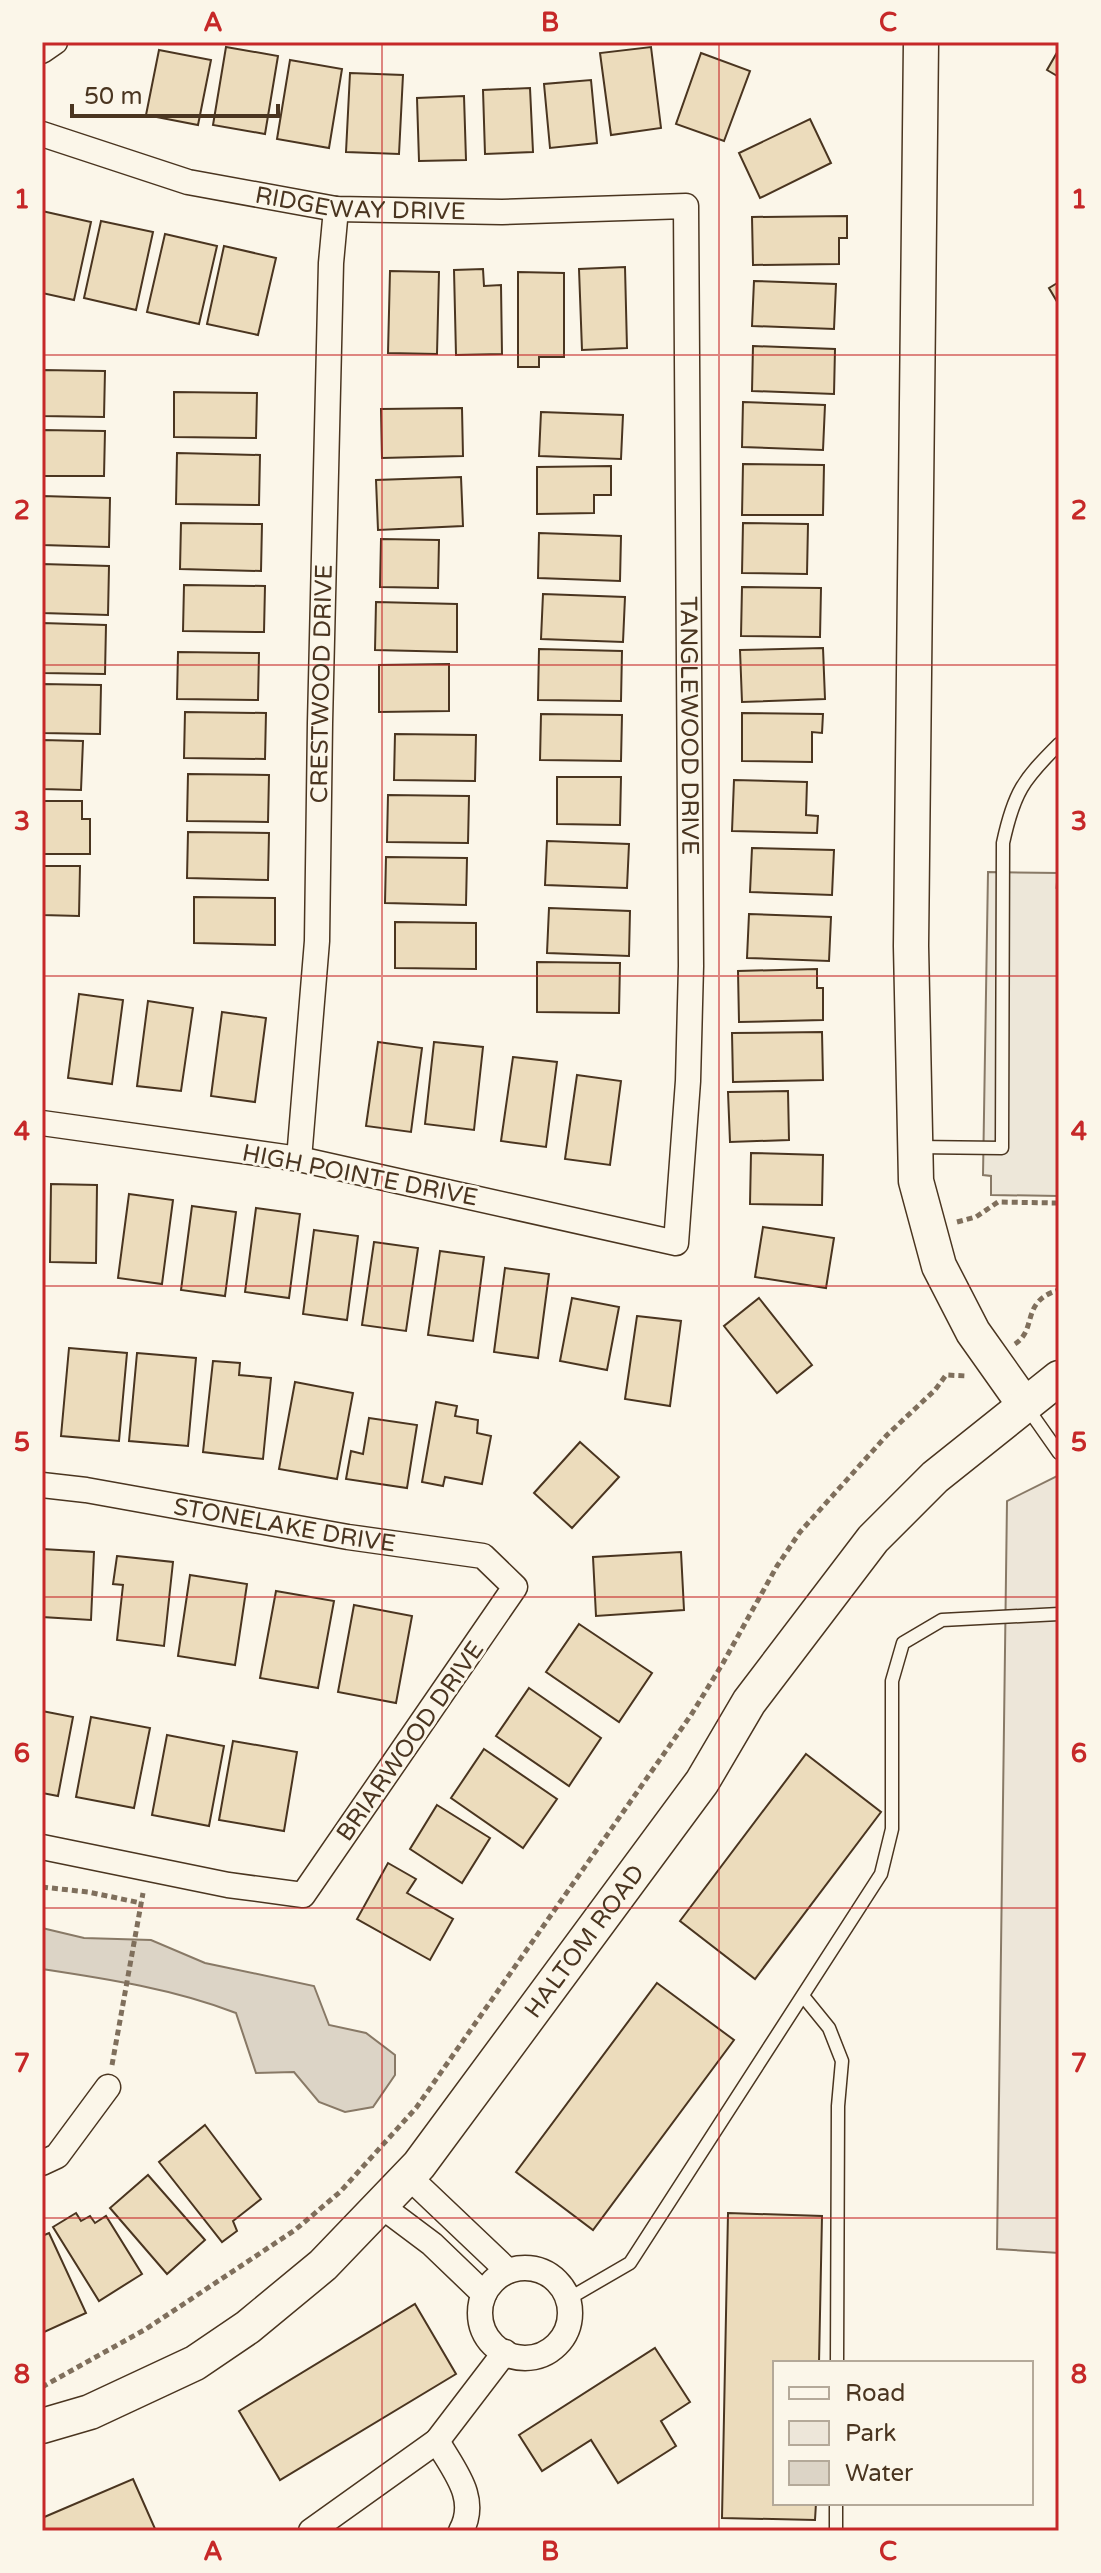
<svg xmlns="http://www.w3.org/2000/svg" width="1101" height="2573" viewBox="0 0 1101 2573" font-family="'Varela Round',sans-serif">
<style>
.green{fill:#ede6d9;stroke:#887966;stroke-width:2}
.parking{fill:#ede7d9;stroke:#887966;stroke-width:2}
.water{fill:#dcd4c6;stroke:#887966;stroke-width:2}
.building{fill:#ecdcbc;stroke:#4a3520;stroke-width:2}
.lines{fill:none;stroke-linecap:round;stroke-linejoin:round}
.lane-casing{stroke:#4a3520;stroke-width:15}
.street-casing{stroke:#4a3520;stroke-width:27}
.secondary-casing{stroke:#4a3520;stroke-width:37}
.path{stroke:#7f6f5c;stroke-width:5;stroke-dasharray:6 4;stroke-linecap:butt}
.lane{stroke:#fbf6e9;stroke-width:12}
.street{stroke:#fbf6e9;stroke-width:24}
.secondary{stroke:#fbf6e9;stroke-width:34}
.grid{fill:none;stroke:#c62828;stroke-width:2;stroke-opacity:0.55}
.labels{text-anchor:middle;stroke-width:6;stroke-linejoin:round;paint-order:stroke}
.street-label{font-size:24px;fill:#4a3520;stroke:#fbf6e9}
.neatline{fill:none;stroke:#c62828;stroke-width:3}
.grid-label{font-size:26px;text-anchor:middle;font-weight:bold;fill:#c62828}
</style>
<rect width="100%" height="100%" fill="#fbf6e9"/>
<!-- green -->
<path class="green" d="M1059,1475v778l-62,-4 10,-748z"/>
<!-- parking -->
<path class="parking" d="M988,872l71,1v323l-68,-1v-19l-8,-1z"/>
<!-- water -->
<path class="water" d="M42,1928l42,10 67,2 54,23 109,23 15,39 37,8 29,22v20l-22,32 -28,5 -26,-10 -25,-30 -38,1 -20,-60c-62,-24 -128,-34 -194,-44z"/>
<!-- building -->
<g class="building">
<path d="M226,47l52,9 -13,78 -52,-9z"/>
<path d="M651,47l10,81 -50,7 -11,-82z"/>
<path d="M1059,49v28l-12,-7z"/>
<path d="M159,50l52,10 -13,65 -52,-10z"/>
<path d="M701,53l49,18 -26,70 -48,-17z"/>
<path d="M290,60l52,9 -13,79 -52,-9z"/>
<path d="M350,73l53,2 -4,79 -53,-2z"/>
<path d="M591,80l6,63 -47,5 -6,-64z"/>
<path d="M530,88l3,64 -48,2 -2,-64z"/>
<path d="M464,96l2,64 -47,1 -2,-63z"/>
<path d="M810,119l21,44 -71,35 -21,-45z"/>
<path d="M42,211l49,11 -17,78 -32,-7z"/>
<path d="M847,216v22h-8v26l-86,1 -1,-48z"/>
<path d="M101,221l52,11 -17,78 -52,-12z"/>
<path d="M165,234l52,12 -18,78 -52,-12z"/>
<path d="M224,246l52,12 -18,77 -51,-11z"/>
<path d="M625,267l2,81 -45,2 -3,-81z"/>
<path d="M483,269l1,17 17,-1 1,69 -46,1 -2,-85z"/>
<path d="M390,271l49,1 -2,82 -49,-1z"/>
<path d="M518,272l46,1v84h-25v10h-21z"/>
<path d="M754,281l82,3 -2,45 -82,-3z"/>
<path d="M1059,282v23l-10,-17z"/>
<path d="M753,346l82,3 -1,45 -82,-3z"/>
<path d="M42,370l63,1 -1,46 -62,-1z"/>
<path d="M174,392l83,1 -1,45 -82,-1z"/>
<path d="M743,402l82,3 -2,45 -81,-3z"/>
<path d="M462,408l1,48 -81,2 -1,-49z"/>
<path d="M541,412l82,3 -2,44 -82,-3z"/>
<path d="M42,430l63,1 -1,45h-62z"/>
<path d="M177,453l83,2 -1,50 -83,-1z"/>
<path d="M743,464l81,1 -1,50h-81z"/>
<path d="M611,466v29h-17v18l-57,1v-47z"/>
<path d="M461,477l2,49 -85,4 -2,-50z"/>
<path d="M42,496l68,2 -1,49 -67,-2z"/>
<path d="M181,523l81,1 -1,47 -81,-2z"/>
<path d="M743,523l65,1 -1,50 -65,-1z"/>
<path d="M539,533l82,3 -1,45 -82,-3z"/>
<path d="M381,539l58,1 -1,48 -58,-1z"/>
<path d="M42,564l67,2 -1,49 -66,-2z"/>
<path d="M184,585l81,1 -1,46 -81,-1z"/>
<path d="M742,587l79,1 -1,49 -79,-1z"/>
<path d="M543,594l82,3 -2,45 -82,-3z"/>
<path d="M376,602l81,2v48l-82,-2z"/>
<path d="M42,623l64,2 -1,49 -63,-1z"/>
<path d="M823,648l2,51 -83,3 -2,-52z"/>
<path d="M539,649l83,2 -1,50 -83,-1z"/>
<path d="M178,652l81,1 -1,47 -81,-1z"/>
<path d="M449,664v47l-70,1v-47z"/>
<path d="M42,684l59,1 -1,49 -58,-1z"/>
<path d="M185,712l81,1 -1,46 -81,-1z"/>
<path d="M742,713l81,1 -1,19 -10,-1v30l-70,-1z"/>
<path d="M541,714l81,1 -1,46 -81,-1z"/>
<path d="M395,734l81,1 -1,46 -81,-1z"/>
<path d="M42,740l41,1 -2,49 -39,-1z"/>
<path d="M188,774l81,1 -1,47 -81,-1z"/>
<path d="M557,777h64l-1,48 -63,-1z"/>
<path d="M734,780l73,2 -1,33 12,1 -1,17 -85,-2z"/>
<path d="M388,795l81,1 -1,47 -81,-1z"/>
<path d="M42,801h40v18h8v35h-48z"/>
<path d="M188,832l81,1 -1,47 -81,-2z"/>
<path d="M547,841l82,3 -2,44 -82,-3z"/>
<path d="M752,848l82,2 -2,45 -82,-3z"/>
<path d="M386,857l81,1 -1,47 -81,-2z"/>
<path d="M42,866h38l-1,50 -37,-1z"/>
<path d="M194,897l81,1v47l-81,-2z"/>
<path d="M549,908l81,3 -1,45 -82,-3z"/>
<path d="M749,914l82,3 -2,44 -82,-3z"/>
<path d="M395,922l81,1v46l-81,-1z"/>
<path d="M537,962l83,1 -1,50 -82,-1z"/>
<path d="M817,969v19h6v32l-84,2 -1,-51z"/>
<path d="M79,994l44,6 -11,84 -44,-6z"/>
<path d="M148,1001l45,7 -12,83 -44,-5z"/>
<path d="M222,1012l44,6 -11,84 -44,-6z"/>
<path d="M822,1032l1,48 -90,2 -1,-49z"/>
<path d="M378,1042l44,6 -11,84 -45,-6z"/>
<path d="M434,1042l49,5 -9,83 -49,-6z"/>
<path d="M513,1057l44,5 -11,85 -45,-6z"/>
<path d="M577,1075l44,6 -11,84 -45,-6z"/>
<path d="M788,1091l1,49 -59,2 -2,-50z"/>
<path d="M751,1153l72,2 -1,50 -72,-1z"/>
<path d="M51,1184l46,1 -1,78 -46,-1z"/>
<path d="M129,1194l44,6 -11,84 -44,-6z"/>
<path d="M192,1206l44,6 -11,84 -44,-6z"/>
<path d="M256,1208l44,6 -11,84 -44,-6z"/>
<path d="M763,1227l71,11 -8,50 -71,-11z"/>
<path d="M314,1230l44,6 -11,84 -44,-6z"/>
<path d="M374,1242l44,6 -12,83 -44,-6z"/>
<path d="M440,1251l44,6 -11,84 -45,-6z"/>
<path d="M505,1268l44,6 -11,84 -44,-6z"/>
<path d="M572,1298l47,9 -12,63 -47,-9z"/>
<path d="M759,1298l53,67 -35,28 -53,-67z"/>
<path d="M637,1316l44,5 -11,85 -45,-7z"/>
<path d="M69,1348l58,5 -8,88 -58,-5z"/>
<path d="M137,1353l59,5 -8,88 -59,-5z"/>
<path d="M213,1361l27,2 -1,12 32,3 -8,81 -60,-7z"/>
<path d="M295,1382l58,11 -16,86 -58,-10z"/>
<path d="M436,1402l21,4 -2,10 23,4 -1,13 14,3 -9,48 -37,-7 -2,9 -21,-4z"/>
<path d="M369,1418l48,7 -10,63 -61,-9 5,-28 12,3z"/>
<path d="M580,1442l39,35 -47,51 -38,-35z"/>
<path d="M42,1549l52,3 -3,68 -49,-3z"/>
<path d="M681,1552l3,58 -88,6 -3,-59z"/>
<path d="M117,1556l56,6 -9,84 -47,-6 6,-55 -10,-1z"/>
<path d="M190,1575l57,9 -12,81 -57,-9z"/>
<path d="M276,1591l58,10 -16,87 -58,-10z"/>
<path d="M354,1605l58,11 -16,87 -58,-11z"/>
<path d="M579,1624l73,49 -33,49 -73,-50z"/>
<path d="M529,1688l72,50 -32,48 -73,-50z"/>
<path d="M42,1711l31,6 -15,79 -16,-3z"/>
<path d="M91,1717l59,11 -16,80 -58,-11z"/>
<path d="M167,1735l57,11 -15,80 -57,-11z"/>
<path d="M233,1741l64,11 -13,79 -65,-11z"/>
<path d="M484,1749l73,50 -34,49 -72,-50z"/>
<path d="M806,1754l75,58 -126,167 -75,-58z"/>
<path d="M437,1805l53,33 -28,45 -52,-34z"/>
<path d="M388,1863l28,16 -9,14 46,26 -23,41 -73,-41z"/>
<path d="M657,1983l77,57 -141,190 -77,-58z"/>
<path d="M205,2125l56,74 -28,22 4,10 -15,11 -63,-80z"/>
<path d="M148,2175l57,65 -38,34 -57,-66z"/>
<path d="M76,2213l5,8 9,-5 5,7 11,-7 36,58 -43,27 -46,-74z"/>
<path d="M728,2213l94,3 -3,147h-44v140h41l-1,17 -93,-2z"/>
<path d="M49,2233l37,80 -44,20v-97z"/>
<path d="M415,2304l41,70 -176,106 -41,-69z"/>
<path d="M655,2348l35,54 -29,19 15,25 -58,37 -27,-43 -49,31 -23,-36z"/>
<path d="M133,2479l23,52h-114v-13z"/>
</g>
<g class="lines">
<defs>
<g id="lane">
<path d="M916,1147l86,1 1,-305c11,-51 20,-63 56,-99"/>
<path d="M1026,1406l33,47"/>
<path d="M803,1996l26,32 13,33 -4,45 -1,257"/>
<path d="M568,2299l62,-36 251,-389 11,-45v-148l11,-38 39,-23 117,-6"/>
<path d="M836,2531v-28"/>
</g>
<g id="street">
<path d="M42,51l13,-9"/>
<path id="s1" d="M42,134l146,48 148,27 166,3 184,-6 5,760 -3,115 -12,162 -377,-84 -257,-36"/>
<path id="s2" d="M299,1159l18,-218 3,-218 11,-460 5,-54"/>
<path id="s3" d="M42,1485l44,5 262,47 135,19 32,31 -212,308 -75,-10 -186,-38"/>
<path d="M42,2163l15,-7 51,-69"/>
<path d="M408,2176l100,95"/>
<path d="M380,2205l52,39 52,50"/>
<circle cx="525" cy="2313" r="45"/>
<path d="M437,2441c17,30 42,57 24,90"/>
<path d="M311,2531l126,-90 68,-89"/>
</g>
<g id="secondary">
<path d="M921,42l-10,904 5,235 23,85 34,66 51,72"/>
<path id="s4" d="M42,2426l48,-14 105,-49 53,-36 75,-62 96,-100 283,-383 47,-80 124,-163 62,-62 124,-99"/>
</g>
</defs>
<!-- lane casing -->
<use href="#lane" class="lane-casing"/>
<!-- street casing -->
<use href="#street" class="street-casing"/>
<!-- secondary casing -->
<use href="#secondary" class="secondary-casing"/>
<!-- path -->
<g class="path">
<path d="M1059,844v4"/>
<path d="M1058,889l1,-13"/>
<path d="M957,1222l19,-5 22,-15 61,1"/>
<path d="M1015,1344c23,-15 5,-43 44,-54"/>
<path d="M42,1887l46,5 53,11"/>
<path d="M112,2065l31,-172"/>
<path d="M42,2387l104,-58 149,-99 45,-38 76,-84 275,-393 32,-52 54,-97 23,-34 87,-97 48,-45 11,-15 21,1"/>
</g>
<!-- lane -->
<use href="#lane" class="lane"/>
<!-- street -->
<use href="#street" class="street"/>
<!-- secondary -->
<use href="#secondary" class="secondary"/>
</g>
<!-- grid -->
<path class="grid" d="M382,42v2489M719,42v2489M42,355h1017M42,665h1017M42,976h1017M42,1286h1017M42,1597h1017M42,1908h1017M42,2218h1017"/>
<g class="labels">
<!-- street labels -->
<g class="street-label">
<text dy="8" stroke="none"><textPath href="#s1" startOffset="328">RIDGEWAY DRIVE</textPath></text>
<text dy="8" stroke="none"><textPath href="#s2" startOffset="476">CRESTWOOD DRIVE</textPath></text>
<text dy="8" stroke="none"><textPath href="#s1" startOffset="1174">TANGLEWOOD DRIVE</textPath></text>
<text transform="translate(360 1175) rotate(11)" y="8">HIGH POINTE DRIVE</text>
<text dy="8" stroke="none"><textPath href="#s3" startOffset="246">STONELAKE DRIVE</textPath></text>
<text transform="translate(410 1741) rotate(-55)" y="8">BRIARWOOD DRIVE</text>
<text dy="8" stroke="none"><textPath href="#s4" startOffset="744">HALTOM ROAD</textPath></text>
</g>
</g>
<!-- border -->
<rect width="1101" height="2573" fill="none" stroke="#fbf6e9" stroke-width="88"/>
<!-- legend -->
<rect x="773" y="2361" width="260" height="144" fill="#fbf6e9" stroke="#b4a999" stroke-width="2"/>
<rect x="789" y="2387" width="40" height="12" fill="#fbf6e9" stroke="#b4a999" stroke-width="2"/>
<text x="845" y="2401" font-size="24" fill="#4a3520">Road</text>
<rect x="789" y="2421" width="40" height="24" fill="#ede6d9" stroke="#b4a999" stroke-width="2"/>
<text x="845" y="2441" font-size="24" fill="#4a3520">Park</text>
<rect x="789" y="2461" width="40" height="24" fill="#dcd4c6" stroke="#b4a999" stroke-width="2"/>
<text x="845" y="2481" font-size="24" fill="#4a3520">Water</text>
<!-- scale -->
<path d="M72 104v12h206v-12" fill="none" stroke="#4a3520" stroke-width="4"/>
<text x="84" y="104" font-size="24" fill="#4a3520" stroke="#fbf6e9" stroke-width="6" paint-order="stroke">50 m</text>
<rect x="44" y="44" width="1013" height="2485" class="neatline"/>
<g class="grid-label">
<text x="213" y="31">A</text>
<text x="550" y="31">B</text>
<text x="888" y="31">C</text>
<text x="22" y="208">1</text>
<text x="1079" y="208">1</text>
<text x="22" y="519">2</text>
<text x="1079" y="519">2</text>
<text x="22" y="830">3</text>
<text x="1079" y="830">3</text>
<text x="22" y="1140">4</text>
<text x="1079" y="1140">4</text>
<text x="22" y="1451">5</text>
<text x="1079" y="1451">5</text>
<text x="22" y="1762">6</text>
<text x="1079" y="1762">6</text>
<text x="22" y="2072">7</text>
<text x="1079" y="2072">7</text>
<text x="22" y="2383">8</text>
<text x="1079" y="2383">8</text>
<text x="213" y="2560">A</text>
<text x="550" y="2560">B</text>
<text x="888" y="2560">C</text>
</g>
</svg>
